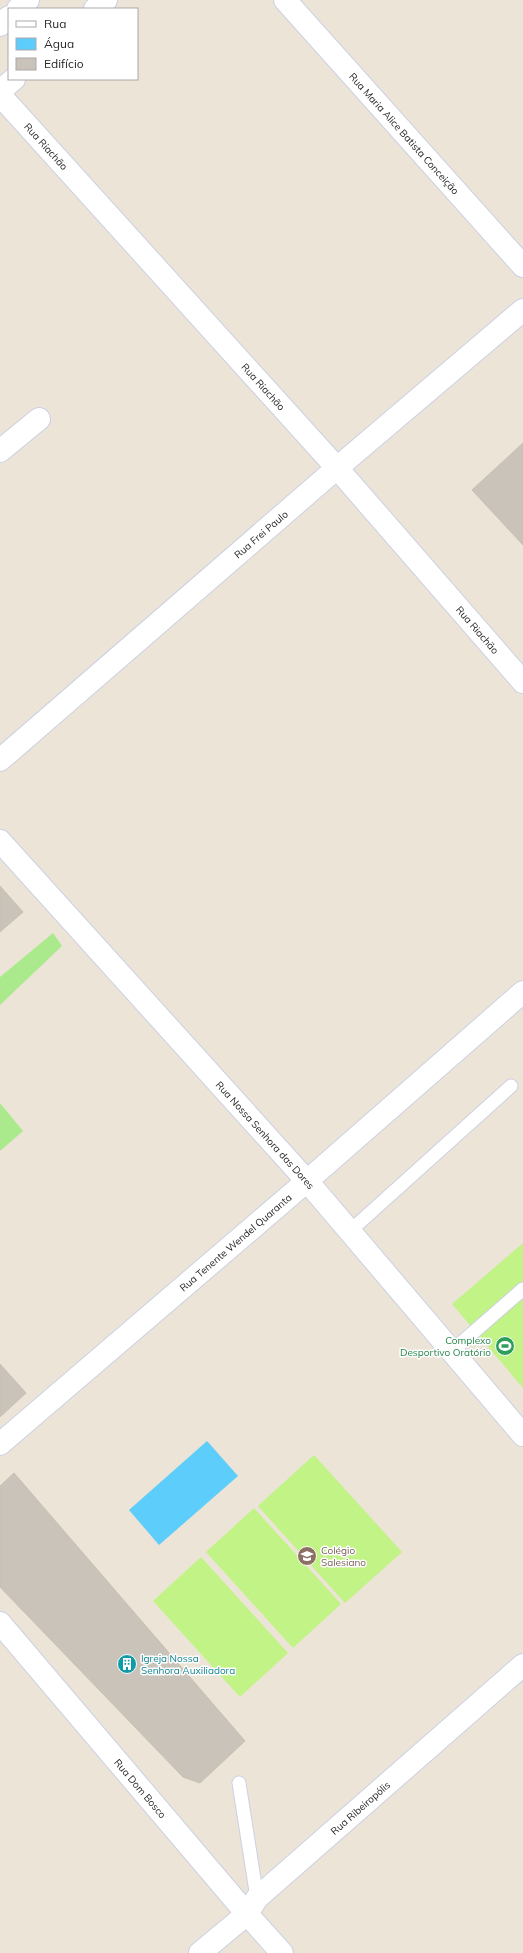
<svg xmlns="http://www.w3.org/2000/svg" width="523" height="1953" viewBox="0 0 523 1953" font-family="Mulish,sans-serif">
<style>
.green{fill:#aaea8c}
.pitch{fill:#c2f386}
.water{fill:#5dcdfb}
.building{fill:#cac3ba;stroke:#c7c0b1}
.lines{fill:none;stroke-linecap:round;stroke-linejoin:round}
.service-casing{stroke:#ccd0e3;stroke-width:15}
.minor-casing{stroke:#ccd0e3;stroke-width:24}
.secondary-casing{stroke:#ccd0e3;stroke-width:24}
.service{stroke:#fff;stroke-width:13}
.minor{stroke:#fff;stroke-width:22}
.secondary{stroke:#fff;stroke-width:22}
.labels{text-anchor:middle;stroke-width:3;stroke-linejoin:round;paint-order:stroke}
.street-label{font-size:10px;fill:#272727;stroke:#fff}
.leisure-label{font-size:10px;fill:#27864d;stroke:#fff;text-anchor:end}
.education-label{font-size:10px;fill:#785e54;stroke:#fff;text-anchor:start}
.culture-label{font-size:10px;fill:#0d838f;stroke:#fff;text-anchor:start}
</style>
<rect width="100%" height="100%" fill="#ece4d7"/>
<!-- green -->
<g class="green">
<path d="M53,933l9,13 -62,59v-28z"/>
<path d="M0,1103l23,28 -23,20z"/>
</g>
<!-- pitch -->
<g class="pitch">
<path d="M523,1243v145l-71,-84z"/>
<path d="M314,1455l88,97 -57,51 -87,-97z"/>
<path d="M254,1508l87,96 -48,44 -87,-96z"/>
<path d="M201,1557l87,96 -48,44 -87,-96z"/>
</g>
<!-- water -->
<path class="water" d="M207,1441l31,35 -79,69 -30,-35z"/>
<!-- building -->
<g class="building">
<path d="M523,443v102l-51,-55z"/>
<path d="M0,886l23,26 -23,20z"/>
<path d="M0,1364l26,29 -26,24z"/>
<path d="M14,1473l231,268 -45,42 -17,-6 -183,-190v-101z"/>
</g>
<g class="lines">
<defs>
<g id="service">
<path d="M350,1231l161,-145"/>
<path d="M452,1351l71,-62"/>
<path d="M239,1783l18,115"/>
</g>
<g id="minor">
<path id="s1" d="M285,0l238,266"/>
<path id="s2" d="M0,95l337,373 186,214"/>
<path d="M0,451l39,-32"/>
<path id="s3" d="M0,760l337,-292 186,-158"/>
<path id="s4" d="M0,841l307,340 216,254"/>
<path id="s5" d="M0,1444l307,-263 216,-189"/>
<path id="s6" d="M0,1623l247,291 35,39"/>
<path id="s7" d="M200,1953l47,-39 10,-16 266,-233"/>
</g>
<g id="secondary">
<path d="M18,9l10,-9"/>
<path d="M95,9l11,-9"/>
<path d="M0,25l9,-8"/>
<path d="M0,91l14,-12"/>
</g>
</defs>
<!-- service casing -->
<use href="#service" class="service-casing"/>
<!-- minor casing -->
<use href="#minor" class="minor-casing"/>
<!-- secondary casing -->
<use href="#secondary" class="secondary-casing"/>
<!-- service -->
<use href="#service" class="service"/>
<!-- minor -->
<use href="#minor" class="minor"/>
<!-- secondary -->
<use href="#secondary" class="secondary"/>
</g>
<!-- icons -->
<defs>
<symbol id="stadium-disc" viewBox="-11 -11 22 22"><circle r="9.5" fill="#2e9e5b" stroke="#fff"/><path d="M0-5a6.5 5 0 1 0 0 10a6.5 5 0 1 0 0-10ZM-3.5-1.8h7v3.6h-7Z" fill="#fff"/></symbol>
<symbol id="school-disc" viewBox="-11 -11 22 22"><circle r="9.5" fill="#8d6e63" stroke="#fff"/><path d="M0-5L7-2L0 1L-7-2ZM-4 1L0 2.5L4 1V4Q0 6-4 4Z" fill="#fff"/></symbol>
<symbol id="building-disc" viewBox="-11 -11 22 22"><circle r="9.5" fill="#0f9aa8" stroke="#fff"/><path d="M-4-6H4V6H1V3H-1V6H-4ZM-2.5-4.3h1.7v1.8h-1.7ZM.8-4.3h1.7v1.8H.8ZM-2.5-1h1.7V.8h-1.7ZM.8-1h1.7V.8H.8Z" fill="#fff"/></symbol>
</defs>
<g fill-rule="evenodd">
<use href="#stadium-disc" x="494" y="1335" width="22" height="22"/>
<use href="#school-disc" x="296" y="1545" width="22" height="22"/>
<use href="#building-disc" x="116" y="1653" width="22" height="22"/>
</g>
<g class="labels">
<!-- street labels -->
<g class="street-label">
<text dy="4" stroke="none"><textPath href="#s1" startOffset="179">Rua Maria Alice Batista Conceição</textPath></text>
<text dy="4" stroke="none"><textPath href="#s2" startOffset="69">Rua Riachão</textPath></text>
<text dy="4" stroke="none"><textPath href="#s2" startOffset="393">Rua Riachão</textPath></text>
<text dy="4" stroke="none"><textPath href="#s3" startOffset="345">Rua Frei Paulo</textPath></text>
<text dy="4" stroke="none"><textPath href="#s2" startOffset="717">Rua Riachão</textPath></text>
<text dy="4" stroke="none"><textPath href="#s4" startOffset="396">Rua Nossa Senhora das Dores</textPath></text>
<text dy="4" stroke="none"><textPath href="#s5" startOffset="310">Rua Tenente Wendel Quaranta</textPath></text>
<text dy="4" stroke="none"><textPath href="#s6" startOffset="217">Rua Dom Bosco</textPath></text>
<text dy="4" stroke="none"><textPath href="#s7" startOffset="217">Rua Ribeiropólis</textPath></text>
</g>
<!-- leisure labels -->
<g class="leisure-label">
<text x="491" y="1344">Complexo<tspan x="491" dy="12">Desportivo Oratório</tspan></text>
</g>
<!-- education labels -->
<g class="education-label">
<text x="321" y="1554">Colégio<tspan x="321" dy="12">Salesiano</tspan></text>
</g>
<!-- culture labels -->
<g class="culture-label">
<text x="141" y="1662">Igreja Nossa<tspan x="141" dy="12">Senhora Auxiliadora</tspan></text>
</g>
</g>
<!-- legend -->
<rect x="8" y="8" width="130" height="72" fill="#ffffff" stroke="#a9a9a9"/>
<rect x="16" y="21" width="20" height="6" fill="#ffffff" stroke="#a9a9a9"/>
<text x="44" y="28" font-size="12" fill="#272727">Rua</text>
<rect x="16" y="38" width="20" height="12" fill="#5dcdfb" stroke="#a9a9a9"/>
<text x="44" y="48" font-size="12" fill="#272727">Água</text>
<rect x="16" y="58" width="20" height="12" fill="#cac3ba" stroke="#a9a9a9"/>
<text x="44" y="68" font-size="12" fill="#272727">Edifício</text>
</svg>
